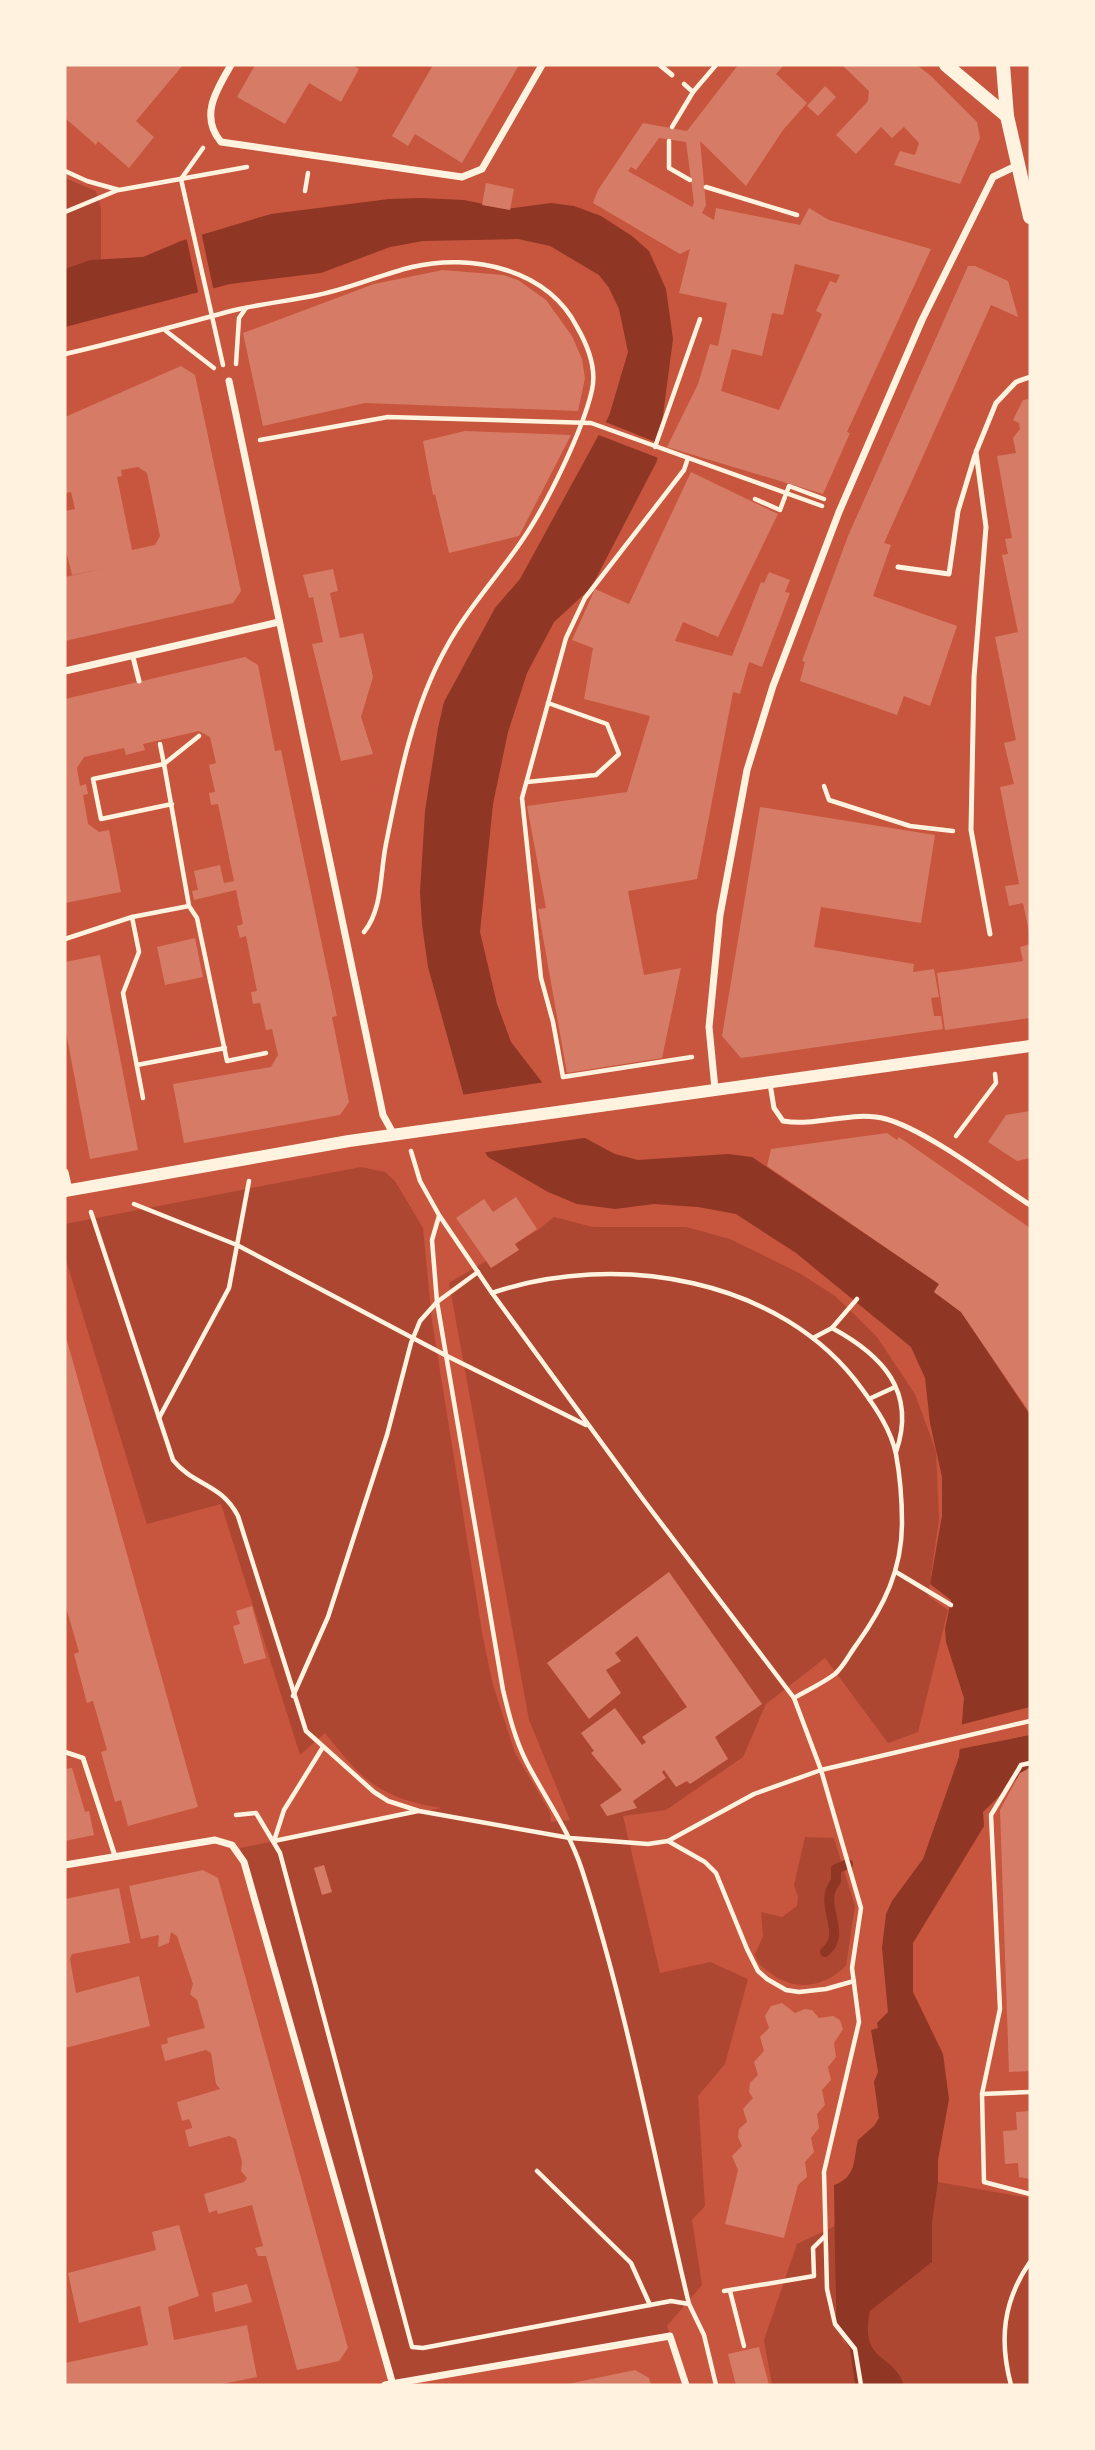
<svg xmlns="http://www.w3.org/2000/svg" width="1095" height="2450" viewBox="0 0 1095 2450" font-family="Cabin,sans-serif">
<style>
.green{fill:#ae4732}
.water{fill:#8f3625}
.pier{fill:#c8553d}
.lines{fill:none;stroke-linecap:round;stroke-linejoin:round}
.stream{stroke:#8f3625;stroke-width:10}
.building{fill:#d67c66;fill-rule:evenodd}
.path{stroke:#fff3e0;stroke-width:4.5}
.service{stroke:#fff3e0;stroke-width:5}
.minor{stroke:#fff3e0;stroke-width:7}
.tertiary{stroke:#fff3e0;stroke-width:12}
.secondary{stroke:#fff3e0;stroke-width:14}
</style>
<rect width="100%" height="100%" fill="#c8553d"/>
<!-- green -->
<g class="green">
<path d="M65,178l31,13 5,17v51l-36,10z"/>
<path d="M361,1167l24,5 10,9 28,47 9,93 51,317 10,47 22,68 35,59 1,10 19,-2 -41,-100 -80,-437 89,-53 16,-13 39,10h93l44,12 71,35 34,22 20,19 22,22 38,57 21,57 3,68 -11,77 20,14 -30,122 -30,11 -63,-85 -59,46 -23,53 -77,53 -43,6 37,157 50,-11 38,17 -23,85 -27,32 7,110 -13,14 10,65 -35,41 3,10 -278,48 -152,-536 201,-40c-61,-10 -78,-27 -116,-75l-25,22 -79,-251 -74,20 -82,-267v-33z"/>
<path d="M805,1837l29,1 21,68 -9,60c-23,22 -52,26 -77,6 -7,-5 -12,-9 -14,-18l8,-18 -2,-24 21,5 15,-11 1,-9 -4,-12z"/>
<path d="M938,2182l92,16v187h-126c-12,-33 -44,-22 -35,-74l63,-49v-39z"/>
<path d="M835,2226v86l8,29 7,8 5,36h-83l-8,-45 33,-96z"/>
</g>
<!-- water -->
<path class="water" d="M421,198l43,2 43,9 44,-6 23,3 27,10 31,20 17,15 17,38 7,50 -16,122 -66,127 -37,34 -27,51 -19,59 -15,72 -13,128 17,72 14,38 74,96 30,16 23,6 90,-6 24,3 187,127 -5,8 27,20 69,103v351l-47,46 1,14 -71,117v49l30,62 6,45 -11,61v22l-6,41v39l-62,49c-11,52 23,41 34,74h-49l-5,-36 -14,-22 -2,-142c23,-8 19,-25 24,-45l16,-14 5,-8 -5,-36 4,-10 -7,-42 7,-2 -1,-5 11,-11 -6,-64 4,-34 6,-13 31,-42 36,-102 5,-59 -18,-56 -1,-13 6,-29 -21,-16 12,-68v-39l-12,-54 -5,-45 -14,-31 -115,-94 -60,-39 -38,-7 -44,-3 -39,5 -38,-5 -29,-12 -60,-35 -13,-21 -47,-169 -6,-43 -2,-32 5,-81 13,-83 6,-26 51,-94 25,-29 89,-163 19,-64 -9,-43 -10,-21 -10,-13 -49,-29 -32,-7 -95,2 -33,6 -69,26 -91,11 -165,43v-58l25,-9 53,-3 38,-16 90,-27 118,-15z"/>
<!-- pier -->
<g class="pier">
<path d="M201,231l13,61 -15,4 -13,-60z"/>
<path d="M603,421l60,24 -2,14 -65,-25z"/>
<path d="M545,1082l46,55 -111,16 -9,-16 -10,-42z"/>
<path d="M1030,1707v28l-75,15 1,-24z"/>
</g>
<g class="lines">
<!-- stream -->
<path class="stream" d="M825,1952c24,-20 -9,-47 11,-71v-12l12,-5"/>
</g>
<!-- building -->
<g class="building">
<path d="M65,65h118l-47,56 18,16 -25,31 -31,-27 -2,4 -31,-27z"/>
<path d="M255,65h97l7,4 -18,33 -32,-19 -24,41 -48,-27z"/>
<path d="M433,65h86l-57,98 -47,-29 -7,12 -16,-10z"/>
<path d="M738,65h46l-8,9 31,29 -24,27 -37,56 -46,-45 6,64 -4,8 12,7 2,-12 84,17 9,-17 20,12 102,29 -84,183 3,1 -27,61 -156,-47 31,-63 12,-40 8,2 9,-43 -48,-10 11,-44 -10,5 -87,-51 5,-13 45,-67 44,8zM659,138l27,4 8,61 -2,4 -64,-36 3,-4 5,3zM795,264l45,11 -4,8 -6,-2 -14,30 6,3 -43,96 -58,-19 11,-42 30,7 10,-43 11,2z"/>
<path d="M842,65h75l14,11 46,46 3,16 -20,46 -66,-19 6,-14 15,4 4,-12 -15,-16 -12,11 -11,-11 -25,27 -20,-19 32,-34 1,-10z"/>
<path d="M825,86l11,11 -18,19 -11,-10z"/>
<path d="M486,183l28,6 -4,21 -28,-5z"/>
<path d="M968,266h7l33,15 10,36 -27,-12 -107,238 7,2 -18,51 84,30 -27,80 -26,-10 -7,19 -97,-34 5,-19 -3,-1 46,-125z"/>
<path d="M443,270l60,5 15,5 28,20 26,36 10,23 3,19 -7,33 -213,-8 -102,23 -20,-93 131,-49z"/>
<path d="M181,366l14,9 46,216 -8,12 -168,38v-64l40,-9 -33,7 -7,-28v-36l10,-2 -4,-17 -6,1v-76zM138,467l9,6 13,63 -5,9 -23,5 -15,-73 5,-1 -1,-6z"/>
<path d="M1028,399l2,5 -1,528 -6,-29 -14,3 -4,-20 14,-2 -19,-97 14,-3 -10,-41 12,-3 -21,-103 23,-5 -16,-77 6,-1 -3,-15 7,-1 -15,-82 19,-3 -3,-15 7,-9 -1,-6 -6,-3 10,-20z"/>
<path d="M465,431l106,4 -52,101 -70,17 -14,-59 -2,1 -10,-54z"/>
<path d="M691,472l87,42 -60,123 -35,-15 -8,19 57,15 29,-74 3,1 5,-11 21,8 -5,12 5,1 -28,74 -13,-5 -9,32 -7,-2 -36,187 -69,12 16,84 37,-7 -19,90 -95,15 -29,-164 8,-1 -19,-102 100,-14 23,-76 -66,-17 9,-51 -21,-8 23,-51 34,15z"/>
<path d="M333,569l5,22 -8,2 10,45 23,-5 10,44 -12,40 12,37 -32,7 -29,-117 11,-2 -10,-45 -4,1 -6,-23z"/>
<path d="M245,657l13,8 17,86 6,-1 56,266 -5,1 17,85 -9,13 -156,28 -11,-59 98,-17 7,-12 -6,-26 -6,1 -6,-27 -7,1 -2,-12 6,-1 -11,-55 -6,2 -3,-12 6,-2 -7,-34 -42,10 -2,-9 6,-1 -4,-19 26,-6 4,18 10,-2 -16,-77 -7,1 -2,-12 6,-1 -6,-27 7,-2 -6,-26 -11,-6 -56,13 2,6 -19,5 -2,-7 -40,9 -7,11 3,18 6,-2 2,10 -5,1 5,29 11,8 10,-2 12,62 -56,11v-204z"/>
<path d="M760,807l175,28 -14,88 -100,-16 -7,40 100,17 -1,8 21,-3 5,28 -8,1 3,18h7l2,13 -202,29 -19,-22z"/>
<path d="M195,938l8,39 -38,8 -8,-38z"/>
<path d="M1030,944v74l-85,12 -8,-57 86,-12 -3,-14z"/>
<path d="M100,955l38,195 -48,9 -25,-132v-65z"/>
<path d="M1030,1111v47l-13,3 -29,-19 18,-27z"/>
<path d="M887,1133l10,7 2,-3 131,91v185l-69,-101 -27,-20 5,-8 -172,-118 4,-17z"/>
<path d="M516,1197l21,32 -22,15 4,6 -28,18 -35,-50 28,-19 9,13z"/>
<path d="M66,1337l132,470 -70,19 -7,-26 -6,2 -14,-50 6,-2 -14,-49 -6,2 -13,-49 5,-2 -14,-48z"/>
<path d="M669,1572l93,132 -47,33 13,22 -38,25 -3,-3 -11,6 -12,-17 -2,2 4,6 -33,23 4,7 -30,8 -7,-11 22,-15 -31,-37 3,-2 -13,-18 34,-25 27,37 4,-3 -4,-5 45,-30 -50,-71 -22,17 6,8 -15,9 15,23 -32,26 -42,-56z"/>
<path d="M252,1606l14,52 -22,6 -11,-38 7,-2 -4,-13z"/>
<path d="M72,1768l13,44 4,-1 5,24 -29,6v-72z"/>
<path d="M1030,1768v303l-21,1 -9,-262 20,-37z"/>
<path d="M324,1865l8,27 -10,3 -8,-27z"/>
<path d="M203,1870l15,8 130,470 -9,13 -42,9 -31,-114h-8l-3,-8 8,-2 -11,-41 -34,9 -1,-4 -8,3 -5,-19 40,-12 3,-4 -6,-7 1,-9 -6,-23 -7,-3 -40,11 -4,-17 7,-2 -1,-5 -2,-4 -7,2 -5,-19 43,-13 -4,-5 -5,-31 -5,-3 -41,11 -4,-16 7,-2 -1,-5 38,-10 -8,-28 -7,-6 3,-10 -16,-48 -6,-4 -2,11 -11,4 1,-12 -18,4 -12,-53z"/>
<path d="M119,1888l11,55 -58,11 -2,5 6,34 63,-17 11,50 -85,22v-149z"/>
<path d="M782,2003l13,10 10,-4 7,1 7,8 14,-2 7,4 3,9 -9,14 2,14 -8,10 3,13 -9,10 3,15 -8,9 2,14 -8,10 3,14 -9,10 2,15 -9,8 -14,53 -59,-14 13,-54 -6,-14 10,-10 -4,-9 1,-8 8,-7 -4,-13 10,-11 -4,-6 1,-9 8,-8 -4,-13 10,-11 -4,-14 9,-9 -4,-12 6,-10z"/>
<path d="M1030,2111v68l-11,-2 -1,-14 -13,1 -2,-33 14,-1 -1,-18z"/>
<path d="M179,2225l20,71 -31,11 6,33 73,-15 10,52 -40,8h-152v-22l83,-18 -8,-39 -61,17 -11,-50 88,-23 -4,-18z"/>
<path d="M247,2284l5,18 -37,10 -3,-19z"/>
<path d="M759,2347l10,38h-33l-8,-31z"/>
<path d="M635,2370l14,8 2,7h-88z"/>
</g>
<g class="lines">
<!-- path -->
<g class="path">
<path d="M693,92l23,-27"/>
<path d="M672,127l21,-35 -9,-8"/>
<path d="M669,141v27l21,12"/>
<path d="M203,148l-22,31 42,186"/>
<path d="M65,171l22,10 32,9 128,-23"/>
<path d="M706,187l91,28"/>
<path d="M305,191l3,-18"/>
<path d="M65,212l53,-22"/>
<path d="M166,331l48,37"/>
<path d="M65,354c57,-13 113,-29 170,-44 26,-6 52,-9 78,-14 34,-6 66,-21 99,-29 60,-14 135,2 165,60 11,19 20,41 15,63 -9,40 -45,114 -69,149 -24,36 -56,70 -77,109 -33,59 -47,130 -60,196 -6,28 -3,65 -22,88"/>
<path d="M236,364l3,-46 7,-10"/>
<path d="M260,440l128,-23 203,6 231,83"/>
<path d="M655,447l45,-128"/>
<path d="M688,458l-4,12 -99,128 -19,40 -44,160 19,180 12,44 10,55 129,-20"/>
<path d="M755,499l25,11 9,-24 35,13"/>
<path d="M160,744l4,20 35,-28"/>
<path d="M527,782l69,-7 23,-21 -12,-30 -59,-21"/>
<path d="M824,786l5,14 81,26 43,5"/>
<path d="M172,804l-71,15 -8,-40 71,-15 25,142 8,12 30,143 39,-8"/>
<path d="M132,917l7,35 -16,41 20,105"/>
<path d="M65,939l67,-22 57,-11"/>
<path d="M137,1065l88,-17"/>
<path d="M956,1136l40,-53 -1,-9"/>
<path d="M411,1151l9,30 19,34 53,78 153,209 149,196 27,72 40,138 -9,60 7,54 -35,150 3,117 8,35 20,25 6,36"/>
<path d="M134,1204l103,41 208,110 141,70"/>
<path d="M91,1212l82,248c21,26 48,23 65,56l68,215 68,61 14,9 31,10 151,27 78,6 20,-3 37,21 11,11 31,76 11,22 9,8 19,11 13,2 27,-3 28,-8"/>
<path d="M439,1216l-7,24 5,62 66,388c6,25 12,49 23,71 19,37 43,69 56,109 46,142 72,289 107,434l15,31 12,50"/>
<path d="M492,1293c123,-42 290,-16 370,96 14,19 29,41 34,65 4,22 6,46 6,69 0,47 -18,83 -45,121 -7,9 -13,22 -22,30 -12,9 -27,16 -41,24"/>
<path d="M832,1328l25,-29"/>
<path d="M813,1338l19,-10c50,27 85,63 64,124"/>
<path d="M869,1399l26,-12"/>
<path d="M159,1418l70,-130 20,-107"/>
<path d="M896,1572l55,33"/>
<path d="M293,1696l35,-79 59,-182 24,-92 9,-22 17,-19 41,-30"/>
<path d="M323,1747l-39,63 -10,31 144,-30"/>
<path d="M236,1815l20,-2 24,40 132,494 11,1 248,-47 18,3"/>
<path d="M668,1841l86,-47 67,-24 209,-49"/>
<path d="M1030,2092l-48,2 2,88 46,12"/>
<path d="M982,2094l18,-85 -9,-194 30,-50 9,-2"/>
<path d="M537,2171l94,92 19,42"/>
<path d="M724,2291l90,-15 -1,-28 12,-12"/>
<path d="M730,2291l14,55"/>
<path d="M1011,2385c-12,-45 -8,-84 19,-123"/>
</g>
<!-- service -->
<g class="service">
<path d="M660,65l12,10"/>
<path d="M898,567l51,7 9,-63 17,-56"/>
<path d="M133,657l6,24"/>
<path d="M990,934l-19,-104 3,-153 12,-150 -10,-75 20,-49 20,-21 14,-5"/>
<path d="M770,1084l4,24 9,13c34,6 70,-11 103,-2 40,11 107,62 144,86"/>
<path d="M65,1752l18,6 32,98"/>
</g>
<!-- minor -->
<g class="minor">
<path d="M231,65c-14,24 -32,51 -10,77l241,35 20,-8 60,-104"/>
<path d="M229,381l154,734 11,20"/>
<path d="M65,671l214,-49"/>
<path d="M715,1089l-6,-62 11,-112 27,-145 26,-84 66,-174 83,-192 71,-143 25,-12"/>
<path d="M65,1172l4,18"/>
<path d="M65,1865l150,-25 17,5 12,17 149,523"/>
<path d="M385,2385l285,-49 16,49"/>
</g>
<!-- tertiary -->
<path class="tertiary" d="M65,1191l284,-50 681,-95"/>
<!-- secondary -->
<g class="secondary">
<path d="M946,65l61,51"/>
<path d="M1003,65l4,51 23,101"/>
</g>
</g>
<!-- border -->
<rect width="1095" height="2450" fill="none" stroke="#fff3e0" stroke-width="133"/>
</svg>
